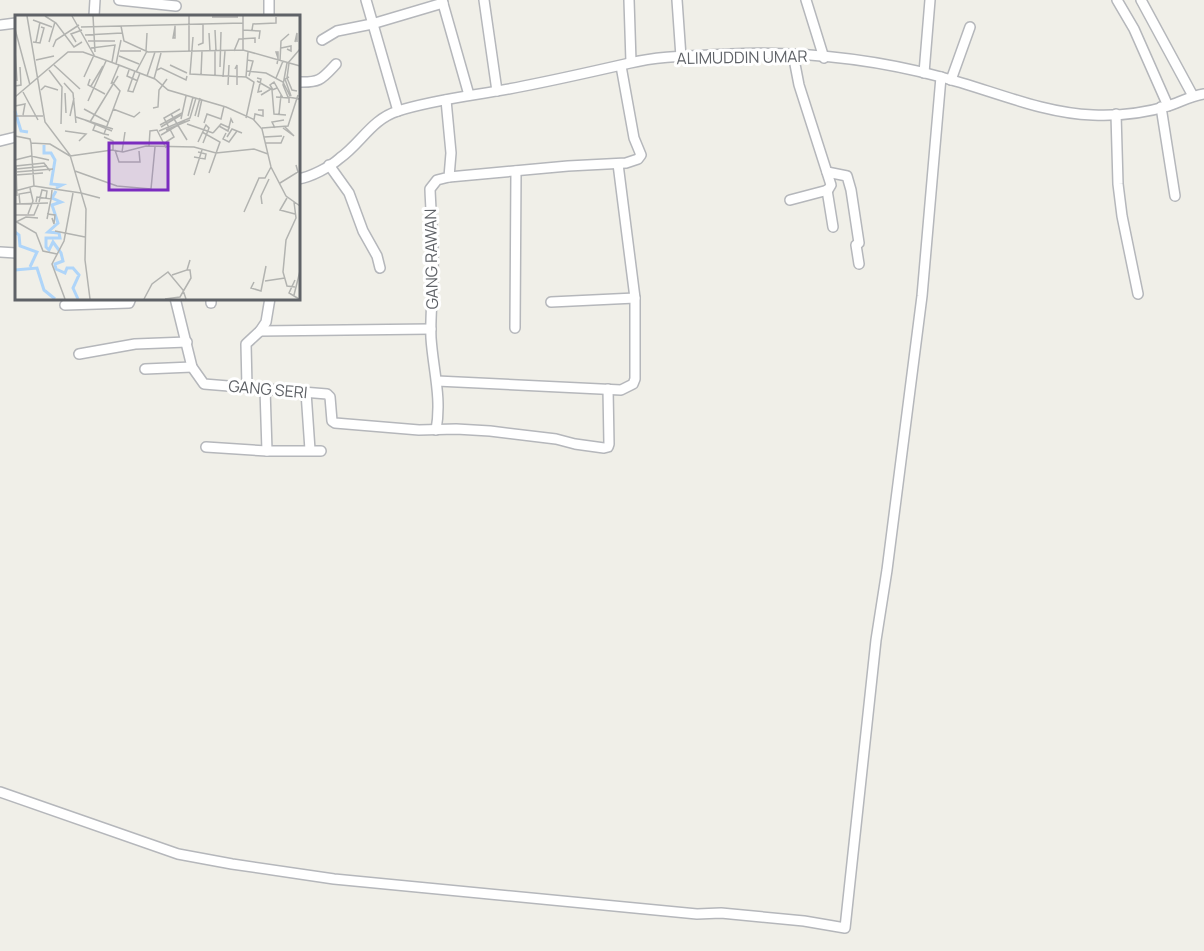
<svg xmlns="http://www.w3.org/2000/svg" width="1204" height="951" viewBox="0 0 1204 951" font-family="Manrope,sans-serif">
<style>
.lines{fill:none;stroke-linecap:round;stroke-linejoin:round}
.minor-casing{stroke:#b5b7bb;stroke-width:12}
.minor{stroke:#fff;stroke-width:9}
.labels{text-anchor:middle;stroke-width:6;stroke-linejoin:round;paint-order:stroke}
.street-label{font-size:16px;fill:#5f6267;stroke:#fff}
.inset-river{fill:none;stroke:#afd5f9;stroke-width:3}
.inset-road{fill:none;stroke:#b2b3b0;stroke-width:1.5}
.view{fill:#7b2cbf;fill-opacity:0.15;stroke:#7b2cbf;stroke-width:3}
.inset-edge{fill:none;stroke:#5f6267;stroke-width:3}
</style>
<rect width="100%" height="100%" fill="#f0efe8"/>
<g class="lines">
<defs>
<g id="minor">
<path d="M119,0l57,6"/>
<path d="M366,0l32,111"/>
<path d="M442,0l27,95"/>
<path d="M484,0l13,91"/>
<path d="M629,0l2,62"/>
<path d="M677,0l4,57"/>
<path d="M806,0l18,58"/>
<path d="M1117,0l17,29 34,77"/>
<path d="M1141,0l52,96"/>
<path d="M94,16l1,-16"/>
<path d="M269,16v-16"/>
<path d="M0,25l16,-2"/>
<path d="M322,40l15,-9 35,-7 71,-21"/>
<path d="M924,73l6,-73"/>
<path d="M951,80l19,-53"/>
<path d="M298,82c22,1 24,-3 38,-18"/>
<path d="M1161,107l14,89"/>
<path d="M1116,114l2,70 4,32 16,78"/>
<path d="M0,141l16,-4"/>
<path d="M329,165l20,28 14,38 14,25 3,12"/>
<path d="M827,172l20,4 4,14 8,53 -3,2 3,19"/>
<path d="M449,177l119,-11 58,-3 12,-4 3,-4 -7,-17 -13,-72"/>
<path d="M298,179c13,-2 32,-12 42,-21 21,-15 32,-39 58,-47 41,-13 84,-16 126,-25 36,-7 71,-15 106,-23 32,-8 67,-7 100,-9 70,-3 143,5 211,23 50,13 100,36 152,38 24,1 52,-2 75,-9 12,-4 23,-10 36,-12"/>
<path d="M827,190l6,37"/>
<path d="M790,200l38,-10 3,-5 -32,-100 -6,-31"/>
<path d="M0,252l16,1"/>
<path d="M175,298l17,69 12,17 123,10 3,3 2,24 3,2 84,7 37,-1 34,2 66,8 19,5 29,4 4,-1 1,-3 -1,-55"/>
<path d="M211,298v5"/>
<path d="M551,302l84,-4"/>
<path d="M65,305l64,-2 2,-5"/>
<path d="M515,328l1,-157"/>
<path d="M260,331l171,-2"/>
<path d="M79,354l56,-10 52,-2"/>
<path d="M145,369l47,-2"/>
<path d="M437,381l184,9 12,-6 2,-5v-81l-17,-134"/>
<path d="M247,387l-1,-43 14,-13 6,-9 4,-24"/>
<path d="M265,389l2,62h54"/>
<path d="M306,392l4,58"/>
<path d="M436,430c6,-32 -3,-61 -5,-92 -1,-22 2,-44 2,-65 1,-28 -2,-56 -3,-84l7,-9 12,-3 2,-24 -5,-53"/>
<path d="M206,447l61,4"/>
<path d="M0,792l178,62 54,10 102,15 363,35 24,-1 83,8 41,7 31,-288 11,-70 35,-274 19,-219"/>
</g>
</defs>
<!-- minor casing -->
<use href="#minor" class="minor-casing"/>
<!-- minor -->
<use href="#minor" class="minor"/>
</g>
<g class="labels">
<!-- street labels -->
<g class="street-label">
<text transform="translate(742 57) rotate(-1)" y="6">ALIMUDDIN UMAR</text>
<text transform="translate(431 259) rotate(-91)" y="6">GANG RAWAN</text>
<text transform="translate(268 389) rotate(5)" y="6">GANG SERI</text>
</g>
</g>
<!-- overview -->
<g transform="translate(15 15)">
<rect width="285" height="285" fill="#f0efe8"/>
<path class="inset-river" d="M0,96l6,20 7,1M29,130v8h7l4,7 -4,24 11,1 -6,3M41,176l-4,7 9,4 -9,3 6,18 -10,9 11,1 1,5h-14v9l3,3 4,-8 8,11 2,8 -8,3 1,5 9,4 2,-5h6l6,7 -6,13 5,11M0,217l4,3 1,11 17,6 -7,15M0,255l22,-2 7,22 11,9"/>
<path class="inset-road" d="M12,1l18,106 25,33 16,54 -1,51 5,39M30,1l11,7 18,24 8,-5M57,1l22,39 -10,22M78,1l2,36M174,1v35M228,1v34M197,2h26M18,5l19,7M160,9v14h-2l2,-11M106,11l3,15 24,11 95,-2 57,16M66,12l162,-4M0,14l15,56M200,15l1,21M228,15l17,1 -1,8M237,15l1,-6 23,-1v-6M194,18l1,18M70,20l37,-2M178,22l-3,37 56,3M73,26h27M18,27l7,1 4,-15 -3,-1M21,27l4,-20M34,27l6,-20M61,27l-5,-8 11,-4M280,27l2,-9v9M183,30l5,-2v-19M38,32l3,-7 23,-15M76,33l24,-3 -3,17M266,33l10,-2v5l-4,-2M0,35l2,31M105,36h21M131,36l1,-18M219,36l5,-12 16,-1v5M104,41l20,8M21,45l18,-4M232,45l6,1 -4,15M265,46l1,-20 8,-7M272,48l-4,22 5,12 12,2M273,48l12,-14M274,48l-2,15 5,12 5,1M101,49l5,-24M262,49l1,-5v-7h-2l2,6M39,50l26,24M155,50l17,8M205,52l1,-35M220,54l2,-4v20M34,55l13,17 -1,37M114,55l-2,6 11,5M142,55l4,-2 25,12 1,-4M120,56l-7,20 5,1 7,-19M231,56l20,2 17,9 7,14M121,57l11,-21M186,60l1,-24M200,60v-24M132,61l8,-24M208,62l2,-26M274,62l-4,2 6,17M242,63l4,1 -3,13 4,-1M261,63l7,-17M75,64l-2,6 17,9M139,64l7,-26M242,66l14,8 -10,6M49,68l9,10 3,30M96,69l8,-19M213,70l1,-20M0,71l6,-1 -1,-18M76,71l12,-20M262,73l-5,2 2,24 12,1M26,75l4,-4 13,4M258,75l-3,-5 4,-3 9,16M8,77l15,28M50,78l1,20M0,82l53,-45h15l36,13 36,14 13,11 58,17 27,12 9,10 9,38 15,29 14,10M261,82l13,1v5M73,86l18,-40M0,91l10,-2 -2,11M138,93l5,-1 1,-17 8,-11M69,94l24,13M98,94l21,8 6,-5M156,99l16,26M264,99l2,-19M0,101h28M55,101l4,-18M173,101l5,-19M180,101l5,-18M61,102l37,12M183,102l4,-18M231,103l8,-36 -8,-5 2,-25M166,104l5,-23M70,105l27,11M239,105l1,-6 8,2v-6h-5M75,107l28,-46M81,108l-3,7 11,4M189,108l3,-9 14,5 3,-13M172,109l26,9M145,110l22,-12M204,111l9,5 3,-12 2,4M146,112l20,-12M247,113l26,-2 10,-31M260,113l-3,-6 12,-2M268,113l11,8 -9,-9M151,115l24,-10M50,116l21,3 -7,7M144,116l31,-13 6,-20M187,117l18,10 -11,31M198,118l8,-9 9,4M211,118l-3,6 6,3 8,-11M94,120l-5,-1 16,-43 -8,-9M146,120l24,-14M0,121l15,3 1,4M89,122l9,4v9M212,122l5,-8 10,4M249,122l18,-1M151,127l8,-5 -10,-19 16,-9M183,127l8,-17 3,3 -6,15M250,128h16l3,-7M134,131l1,-15 7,-1 9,18M100,135l4,12h20M107,137l3,-20M55,141l42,-6 11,2 23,-6 48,1 22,6 38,-4 14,5M179,142l11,2 1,-5 -8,-2M0,145l16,-4 18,4M115,147h10l-1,-11M1,154l31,-3M60,156l42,15 34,3 4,-42M1,157l37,-3M1,160l27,-2M179,160l8,-25M265,168l18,-11 -2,-7M19,171l47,7M0,176l19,-5 -3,-43 19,1 20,12M66,178l19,5M2,181l-1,-30 28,-3 6,8M246,181l8,-17M272,183l-7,12 15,4M21,187l1,-5 14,2 1,-9M24,187l3,-12 5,1 -1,7M279,187l2,16 -10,22 -3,32 4,14 8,1M0,189l33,-1M5,189l-1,-10 12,-2M247,189l-1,-8 8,-17M229,197l15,-34h6l6,-11M13,199l5,-13 -3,-13M32,199l8,1 -1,9 -2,-6M0,200h19l5,-12M32,204l4,-20M0,206l21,12 7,18 14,3M1,207l10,-5 12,1M40,216l30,6M157,260l15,-5 3,-10M280,265l-6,13 10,6M250,266l20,-3M239,267l-3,6 10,3 5,-25M279,280l6,-24M50,284l-13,-35 12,-23 9,-48M129,284l8,-15 16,-12 15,18 3,9M150,284l15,-2 11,-19 -1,-8h-3"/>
<path class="view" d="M94,128h59v47h-59z"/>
<rect width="285" height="285" class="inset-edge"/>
</g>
</svg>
